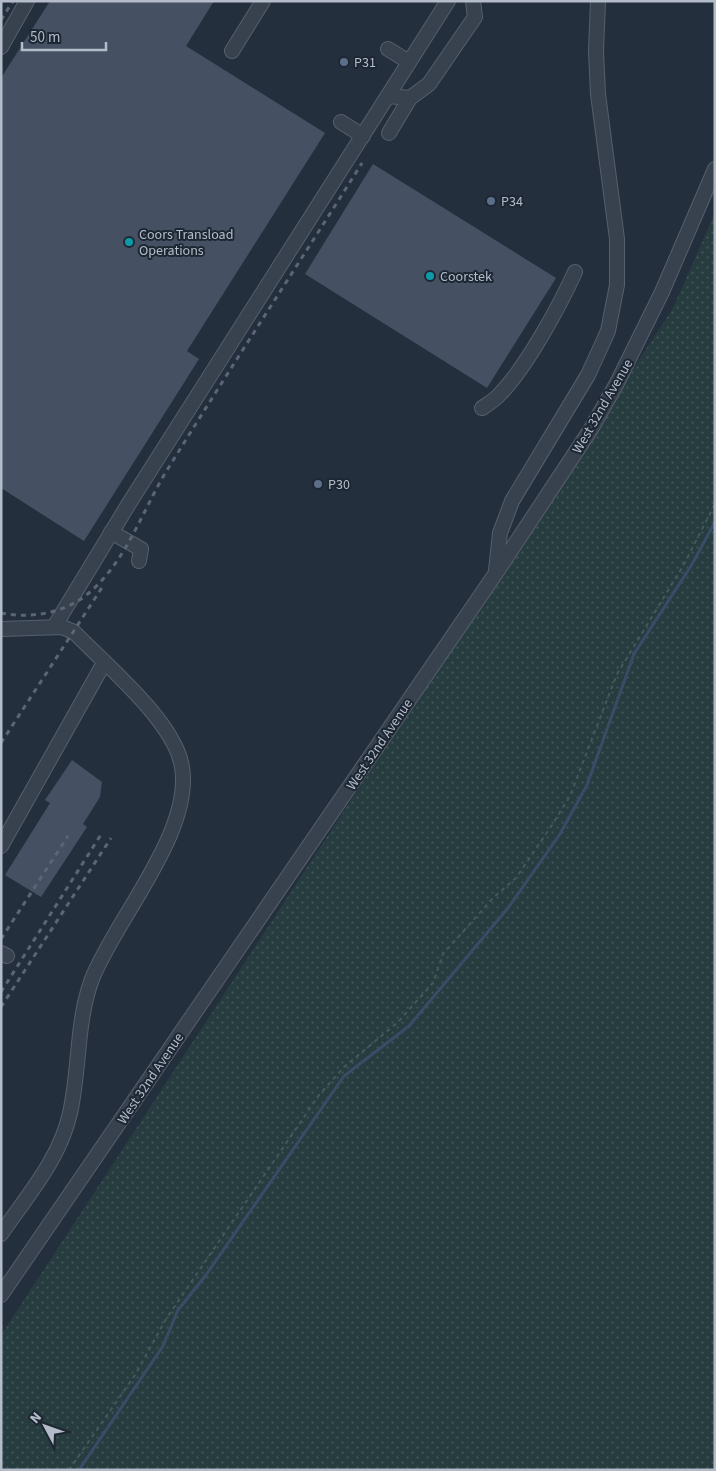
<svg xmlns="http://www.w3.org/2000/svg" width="716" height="1471" viewBox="0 0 716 1471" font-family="'Source Sans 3',sans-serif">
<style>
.grass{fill:url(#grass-dots)}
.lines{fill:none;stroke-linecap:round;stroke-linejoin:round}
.stream{stroke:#394c67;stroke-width:3}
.building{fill:#455162}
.minor-casing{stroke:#565f6c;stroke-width:16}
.path{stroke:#44595c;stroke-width:2;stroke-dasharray:4 4;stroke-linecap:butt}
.minor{stroke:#38414e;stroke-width:14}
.rail{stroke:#5a6575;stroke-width:3;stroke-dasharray:5 5;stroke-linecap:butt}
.service-dot{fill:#5c6f8a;stroke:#1d2633;stroke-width:2}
.culture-dot{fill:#0f9aa8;stroke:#1d2633;stroke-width:2}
.labels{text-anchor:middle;stroke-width:4;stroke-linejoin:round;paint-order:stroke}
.poi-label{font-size:14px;fill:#b4bcc9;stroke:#1d2633;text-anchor:start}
.street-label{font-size:14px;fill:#b4bcc9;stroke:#1d2633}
</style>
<defs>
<pattern id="grass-dots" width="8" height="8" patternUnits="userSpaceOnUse" patternTransform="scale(1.25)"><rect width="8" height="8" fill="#263c3f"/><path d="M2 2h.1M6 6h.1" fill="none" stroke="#435659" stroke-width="1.8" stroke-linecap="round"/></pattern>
</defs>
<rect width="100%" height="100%" fill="#242f3e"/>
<!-- grass -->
<path class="grass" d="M715,213v1257h-714v-135l672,-1027z"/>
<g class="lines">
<!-- stream -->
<path class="stream" d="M79,1470l84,-124 15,-36 28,-35 138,-199 65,-50 99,-118 52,-74 27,-49 47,-131 57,-88 24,-44"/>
</g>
<!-- building -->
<g class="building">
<path d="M50,1h164l-28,45 139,87 -138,218 12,8 -115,182 -83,-53v-410z"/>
<path d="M373,164l183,114 -69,110 -182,-114z"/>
<path d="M72,760l30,22 -2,15 -17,27 4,3 -46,70 -36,-22 45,-72 -5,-3z"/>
</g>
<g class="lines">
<defs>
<g id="minor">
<path d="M1,47l26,-46"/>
<path d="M388,49l21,13"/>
<path d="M232,51l31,-50"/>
<path d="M388,96l22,2 19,-14 46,-67 -2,-16"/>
<path d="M341,122l22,14"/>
<path d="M389,133l21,-35"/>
<path d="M482,408c6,-4 13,-8 18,-14 27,-28 59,-87 75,-122"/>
<path d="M111,532l30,17 -2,12"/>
<path d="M496,570l4,-37 12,-32 76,-126 20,-44 9,-46v-46l-19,-145 -2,-43 2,-50"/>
<path d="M54,627l74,-122 320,-504"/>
<path d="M1,629l61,-2 12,5c32,33 96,86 107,130 16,66 -65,156 -89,217 -16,43 -12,90 -22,134 -10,46 -43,83 -69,121"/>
<path d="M1,846l103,-183"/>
<path d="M1,953l6,3"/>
<path d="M1,1295l495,-722 95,-144 26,-46 45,-91 53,-123"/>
</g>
</defs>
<!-- minor casing -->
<use href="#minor" class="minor-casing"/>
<!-- path -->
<path class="path" d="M69,1470l66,-95 31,-56 153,-224 25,-28 53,-44 36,-40 10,-29 50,-56 23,-20 36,-53 18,-29 47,-122 66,-108 32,-62"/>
<!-- minor -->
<use href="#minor" class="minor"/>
<!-- rail -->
<g class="rail">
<path d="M1,20l12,-19"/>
<path d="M1,613c31,6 65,0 89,-21 38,-33 53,-84 79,-125 63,-102 129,-202 193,-304"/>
<path d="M1,743l102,-157"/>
<path d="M1,939l67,-103"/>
<path d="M1,992l101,-159"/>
<path d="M1,1007l110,-169"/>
</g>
</g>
<!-- markers -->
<g class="service-dot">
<circle cx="344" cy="62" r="5"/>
<circle cx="491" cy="201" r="5"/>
<circle cx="318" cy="484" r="5"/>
</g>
<g class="culture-dot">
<circle cx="129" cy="242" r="5"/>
<circle cx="430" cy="276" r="5"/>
</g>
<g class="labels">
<!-- poi labels -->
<g class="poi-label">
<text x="354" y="67">P31</text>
<text x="501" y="206">P34</text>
<text x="139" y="239">Coors Transload<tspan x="139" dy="16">Operations</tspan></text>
<text x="440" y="281">Coorstek</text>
<text x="328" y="489">P30</text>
</g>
<!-- street labels -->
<g class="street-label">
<text transform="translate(602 406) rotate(-60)" y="5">West 32nd Avenue</text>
<text transform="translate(379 744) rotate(-56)" y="5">West 32nd Avenue</text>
<text transform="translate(150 1078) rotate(-56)" y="5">West 32nd Avenue</text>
</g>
</g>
<!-- border -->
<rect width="716" height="1471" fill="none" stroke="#b4bcc9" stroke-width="5"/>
<!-- north arrow -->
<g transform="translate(45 1426) rotate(311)" stroke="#1d2633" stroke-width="4" paint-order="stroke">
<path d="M0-4L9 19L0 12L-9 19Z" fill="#b4bcc9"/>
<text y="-8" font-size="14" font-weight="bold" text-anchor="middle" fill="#b4bcc9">N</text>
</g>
<!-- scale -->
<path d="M22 42v8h84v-8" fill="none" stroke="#b4bcc9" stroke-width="2.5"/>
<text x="30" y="42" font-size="15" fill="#b4bcc9" stroke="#1d2633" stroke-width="4" paint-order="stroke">50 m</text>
</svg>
